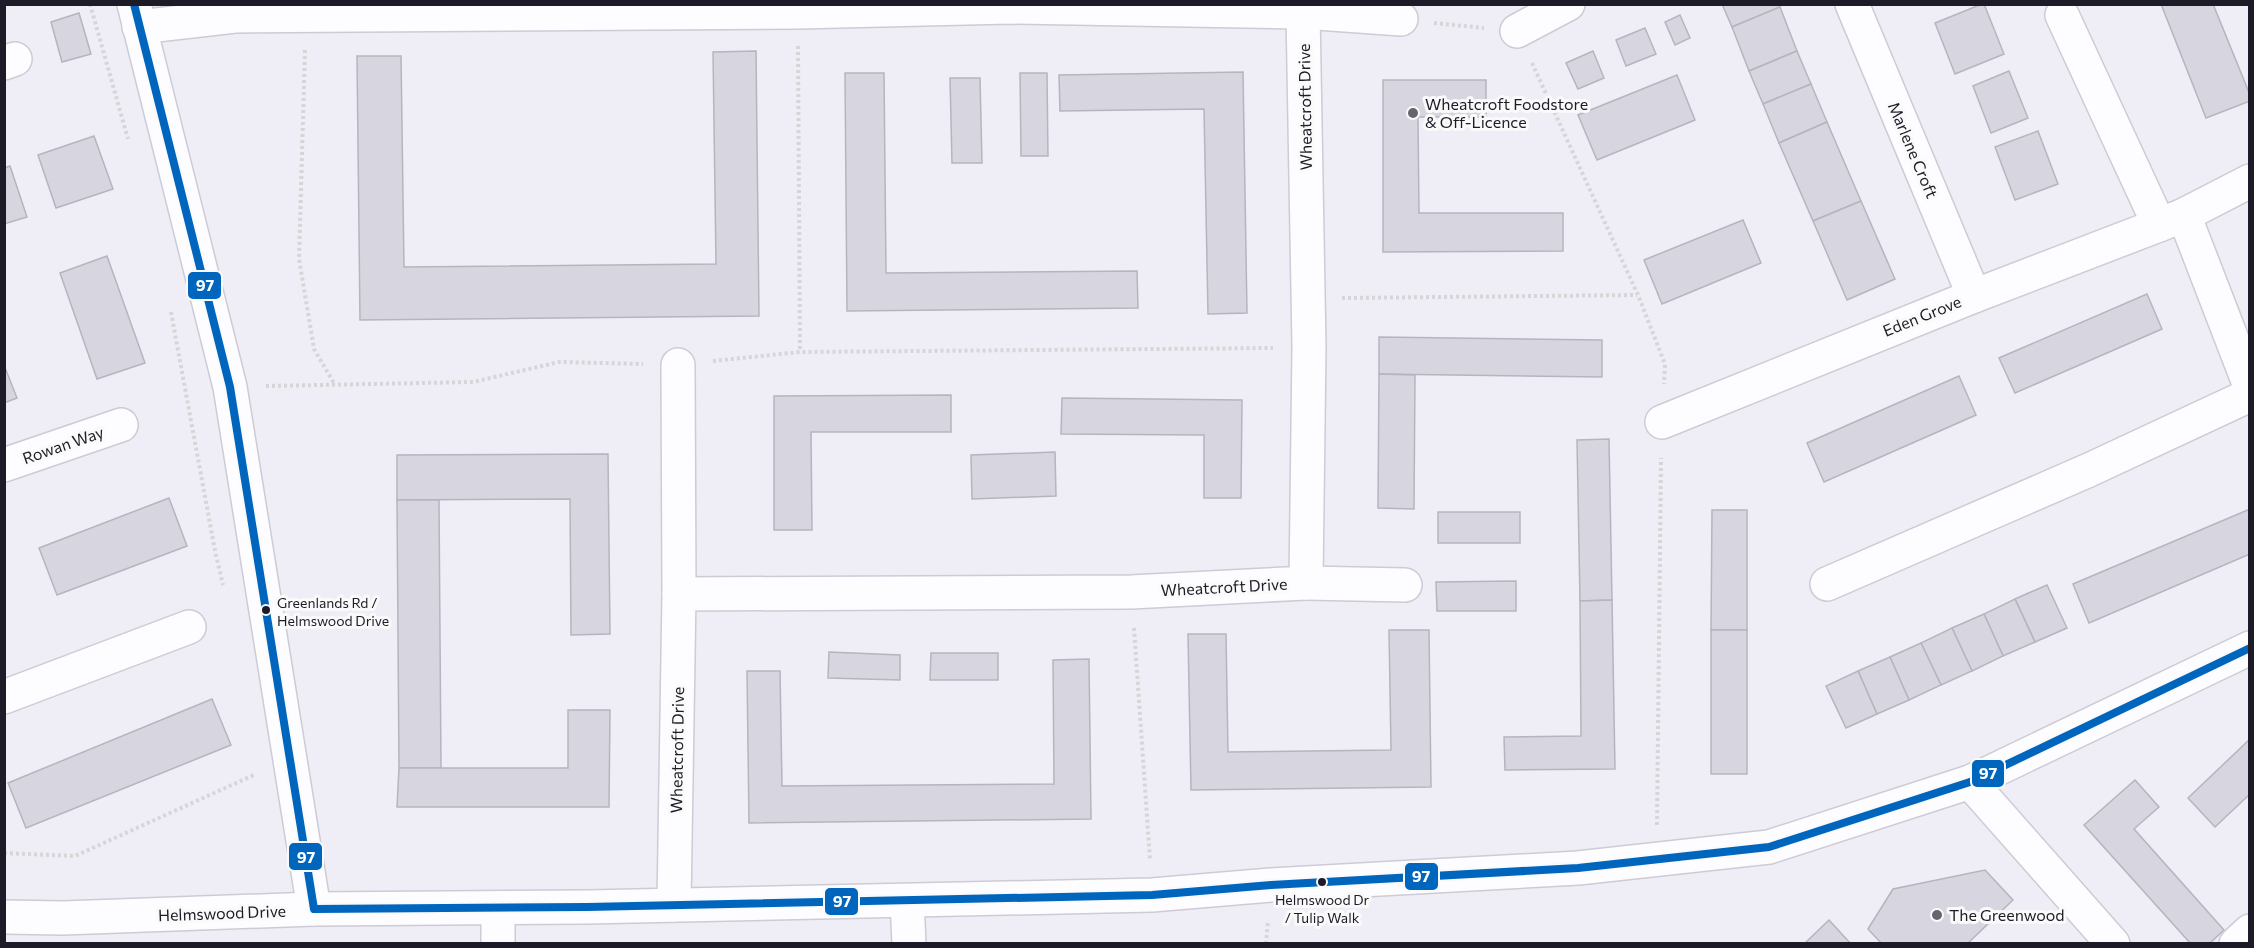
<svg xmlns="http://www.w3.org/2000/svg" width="2254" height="948" viewBox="0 0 2254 948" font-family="Commissioner,sans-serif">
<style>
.building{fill:#d7d5df;stroke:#b6b4bd;stroke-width:1.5}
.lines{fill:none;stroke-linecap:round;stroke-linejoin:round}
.minor-casing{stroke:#cdcbd6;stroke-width:36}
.path{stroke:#d6d5d7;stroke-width:4;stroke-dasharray:3 3;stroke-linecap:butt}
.minor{stroke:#fdfcfe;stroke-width:33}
.bus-1-casing{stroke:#fafafa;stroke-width:12}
.bus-1{stroke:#0065bd;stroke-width:8}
.poi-dot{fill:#66656f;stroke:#fafafa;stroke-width:2}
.bus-dot{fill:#1d1b27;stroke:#fafafa;stroke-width:2}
.labels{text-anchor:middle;stroke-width:6;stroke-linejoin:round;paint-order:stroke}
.bus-label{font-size:14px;fill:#1d1b27;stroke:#fafafa;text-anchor:start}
.poi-label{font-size:16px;fill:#1d1b27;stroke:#fafafa;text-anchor:start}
.street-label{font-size:16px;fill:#1d1b27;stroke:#fafafa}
.line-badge{stroke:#fafafa;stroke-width:2}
.badge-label{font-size:16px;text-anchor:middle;font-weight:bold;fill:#fff}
</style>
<rect width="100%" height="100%" fill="#efeef6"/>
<!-- building -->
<g class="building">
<path d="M1722,4h57l1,3 -48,20z"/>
<path d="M1982,4h2l20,50 -49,20 -20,-51z"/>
<path d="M2161,4h52l37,91v6l-44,17z"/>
<path d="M1780,7l17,44 -48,20 -17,-44z"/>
<path d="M79,13l12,41 -29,8 -11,-40z"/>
<path d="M1680,15l10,23 -15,7 -10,-23z"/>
<path d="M1645,28l11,26 -30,12 -10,-26z"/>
<path d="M756,51l3,265 -399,4 -3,-264h44l3,211 312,-3 -3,-212z"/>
<path d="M1593,51l11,27 -26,11 -12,-26z"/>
<path d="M1797,51l14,33 -48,20 -14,-33z"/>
<path d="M2009,71l19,47 -37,15 -18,-47z"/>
<path d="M1243,72l4,241 -39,1 -4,-205 -144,2 -1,-36z"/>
<path d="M845,73h39l2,200 251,-2 1,37 -291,3z"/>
<path d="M1020,73h27l1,83h-27z"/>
<path d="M1677,75l18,45 -98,40 -19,-45z"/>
<path d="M950,78h30l2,85h-30z"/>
<path d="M1383,80h103v37h-68l1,96h144v38l-180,1z"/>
<path d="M1811,84l16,38 -48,21 -16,-39z"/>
<path d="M1827,122l34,79 -48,20 -34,-78z"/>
<path d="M2038,131l20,53 -43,16 -20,-53z"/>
<path d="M94,136l19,53 -57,19 -18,-53z"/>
<path d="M10,166l17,51 -23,7v-56z"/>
<path d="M1861,201l34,78 -48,21 -34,-79z"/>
<path d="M1743,220l18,43 -99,41 -18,-44z"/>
<path d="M107,256l38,107 -48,16 -37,-106z"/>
<path d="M2147,294l15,35 -147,64 -16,-35z"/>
<path d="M1379,337l223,3v37l-223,-3z"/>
<path d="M4,365l13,33 -13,5z"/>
<path d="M1379,374l36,1 -1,134 -36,-1z"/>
<path d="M1959,376l17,39 -152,67 -17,-39z"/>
<path d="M951,395v37h-140l1,98h-38v-134z"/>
<path d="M1062,398l180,2 -1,98h-37v-63l-143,-1z"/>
<path d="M1609,439l3,161 -32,1 -3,-161z"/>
<path d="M1055,452l1,44 -84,3 -1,-44z"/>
<path d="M608,454l2,180 -39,1 -1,-136 -173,1v-45z"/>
<path d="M169,498l18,48 -130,49 -18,-47z"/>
<path d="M397,500h42l2,268h-42z"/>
<path d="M2250,509v45l-161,69 -16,-39z"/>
<path d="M1712,510h35v120h-36z"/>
<rect x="1438" y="512" width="82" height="31"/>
<path d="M1516,581v30h-79l-1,-29z"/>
<path d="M2047,585l20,43 -32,14 -20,-43z"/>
<path d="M2015,599l20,43 -32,14 -19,-42z"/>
<path d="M1612,600l3,169 -110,1 -1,-33 77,-1 -1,-135z"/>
<path d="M1984,614l19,42 -31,15 -20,-43z"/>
<path d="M1952,628l20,43 -31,14 -20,-42z"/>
<path d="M1389,630h40l2,157 -240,3 -3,-156h38l2,118 163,-2z"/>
<rect x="1711" y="630" width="36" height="144"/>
<path d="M1921,643l20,42 -32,15 -19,-43z"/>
<path d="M829,652l71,3v25l-72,-2z"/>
<path d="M931,653h67v27h-68z"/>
<path d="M1890,657l19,43 -32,14 -19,-43z"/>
<path d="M1089,659l2,160 -342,4 -2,-152h33l2,115 272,-2 -1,-124z"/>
<path d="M1858,671l19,43 -31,14 -20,-42z"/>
<path d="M212,699l19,46 -205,83 -18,-45z"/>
<path d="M568,710h42l-1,97h-212l2,-39h169z"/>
<path d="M2250,739v55l-35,33 -27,-29z"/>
<path d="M2135,780l24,27 -25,22 90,101 -15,14h-18l-107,-119z"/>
<path d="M1985,870l28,30 -46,44h-85l-14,-15 25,-40z"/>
<path d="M1829,920l22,24h-47z"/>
</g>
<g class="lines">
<defs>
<g id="minor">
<path d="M134,4l96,383 84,522"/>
<path d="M1852,4l122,292"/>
<path d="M2062,15l97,210"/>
<path d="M139,27l96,-11 563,-4 211,-5 294,5 98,7"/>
<path d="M1517,31l51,-27"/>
<path d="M4,63l11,-4"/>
<path d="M2184,215l66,171"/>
<path d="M678,365l1,229"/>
<path d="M1662,422l312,-126 185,-71 25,-10 66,-34"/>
<path d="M4,465l117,-40"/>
<path d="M1306,583l99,2"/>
<path d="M1827,584l262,-114 161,-75"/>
<path d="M4,697l185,-70"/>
<path d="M1970,782l143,162"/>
<path d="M907,901l2,43"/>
<path d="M674,905l5,-311 452,-2 175,-9 3,-236 -6,-335"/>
<path d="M498,908v36"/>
<path d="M4,917l59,1 251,-9 273,-2 565,-12 119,-10 307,-17 191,-21 201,-65 280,-134"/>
<path d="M2236,944l14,-13"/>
</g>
</defs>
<!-- minor casing -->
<use href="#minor" class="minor-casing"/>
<!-- path -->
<g class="path">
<path d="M90,4l38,135"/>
<path d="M1434,23l50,5"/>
<path d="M798,46l2,306"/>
<path d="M305,50l-6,209 15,90 21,36"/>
<path d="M1532,63l106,232 27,69 -1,20"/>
<path d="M1342,298l295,-3"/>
<path d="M171,312l44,239 8,34"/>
<path d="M713,361l87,-9 473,-4"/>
<path d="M266,386l207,-4 86,-20 84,2"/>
<path d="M1134,628l16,232"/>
<path d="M1657,825l4,-367"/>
<path d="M4,853l71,3 181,-82"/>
<path d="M1266,944l2,-24"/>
</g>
<!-- minor -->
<use href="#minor" class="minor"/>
<defs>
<path id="bus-1" d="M134,4l96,383 84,522 273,-2 565,-12 119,-10 307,-17 191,-21 201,-65 280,-134"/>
</defs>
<!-- bus-1 casing -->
<use href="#bus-1" class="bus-1-casing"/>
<!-- bus-1 -->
<use href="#bus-1" class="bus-1"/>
</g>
<!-- markers -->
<g class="poi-dot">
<circle cx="1413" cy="113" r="6"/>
<circle cx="1937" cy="915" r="6"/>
</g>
<g class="bus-dot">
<circle cx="266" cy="610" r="5"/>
<circle cx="1322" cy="882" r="5"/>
</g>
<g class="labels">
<!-- bus labels -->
<g class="bus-label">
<text x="277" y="608">Greenlands Rd /<tspan x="277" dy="18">Helmswood Drive</tspan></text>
<text x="1322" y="905" text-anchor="middle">Helmswood Dr<tspan x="1322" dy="18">/ Tulip Walk</tspan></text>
</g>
<!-- poi labels -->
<g class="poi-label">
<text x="1425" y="110">Wheatcroft Foodstore<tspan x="1425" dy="18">&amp; Off-Licence</tspan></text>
<text x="1949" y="921">The Greenwood</text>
</g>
<!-- street labels -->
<g class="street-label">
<text transform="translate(1305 107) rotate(-91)" y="6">Wheatcroft Drive</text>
<text transform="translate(1913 150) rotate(67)" y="6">Marlene Croft</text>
<text transform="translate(1922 316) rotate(-22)" y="6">Eden Grove</text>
<text transform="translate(63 445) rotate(-19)" y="6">Rowan Way</text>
<text transform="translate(1224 587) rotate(-3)" y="6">Wheatcroft Drive</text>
<text transform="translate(677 750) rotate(-89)" y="6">Wheatcroft Drive</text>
<text transform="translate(222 913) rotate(-2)" y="6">Helmswood Drive</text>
</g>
</g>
<g class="line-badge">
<rect x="187" y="271" width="35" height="29" rx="6" fill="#0065bd"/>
<rect x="1971" y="759" width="34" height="29" rx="6" fill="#0065bd"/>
<rect x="288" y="842" width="35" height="29" rx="6" fill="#0065bd"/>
<rect x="1404" y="862" width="35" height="29" rx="6" fill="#0065bd"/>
<rect x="824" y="887" width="35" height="29" rx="6" fill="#0065bd"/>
</g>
<g class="badge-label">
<text x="205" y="291">97</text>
<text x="1988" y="779">97</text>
<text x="306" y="863">97</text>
<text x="1421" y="882">97</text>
<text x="842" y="907">97</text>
</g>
<!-- border -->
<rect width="2254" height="948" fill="none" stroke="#1d1b27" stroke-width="12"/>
</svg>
